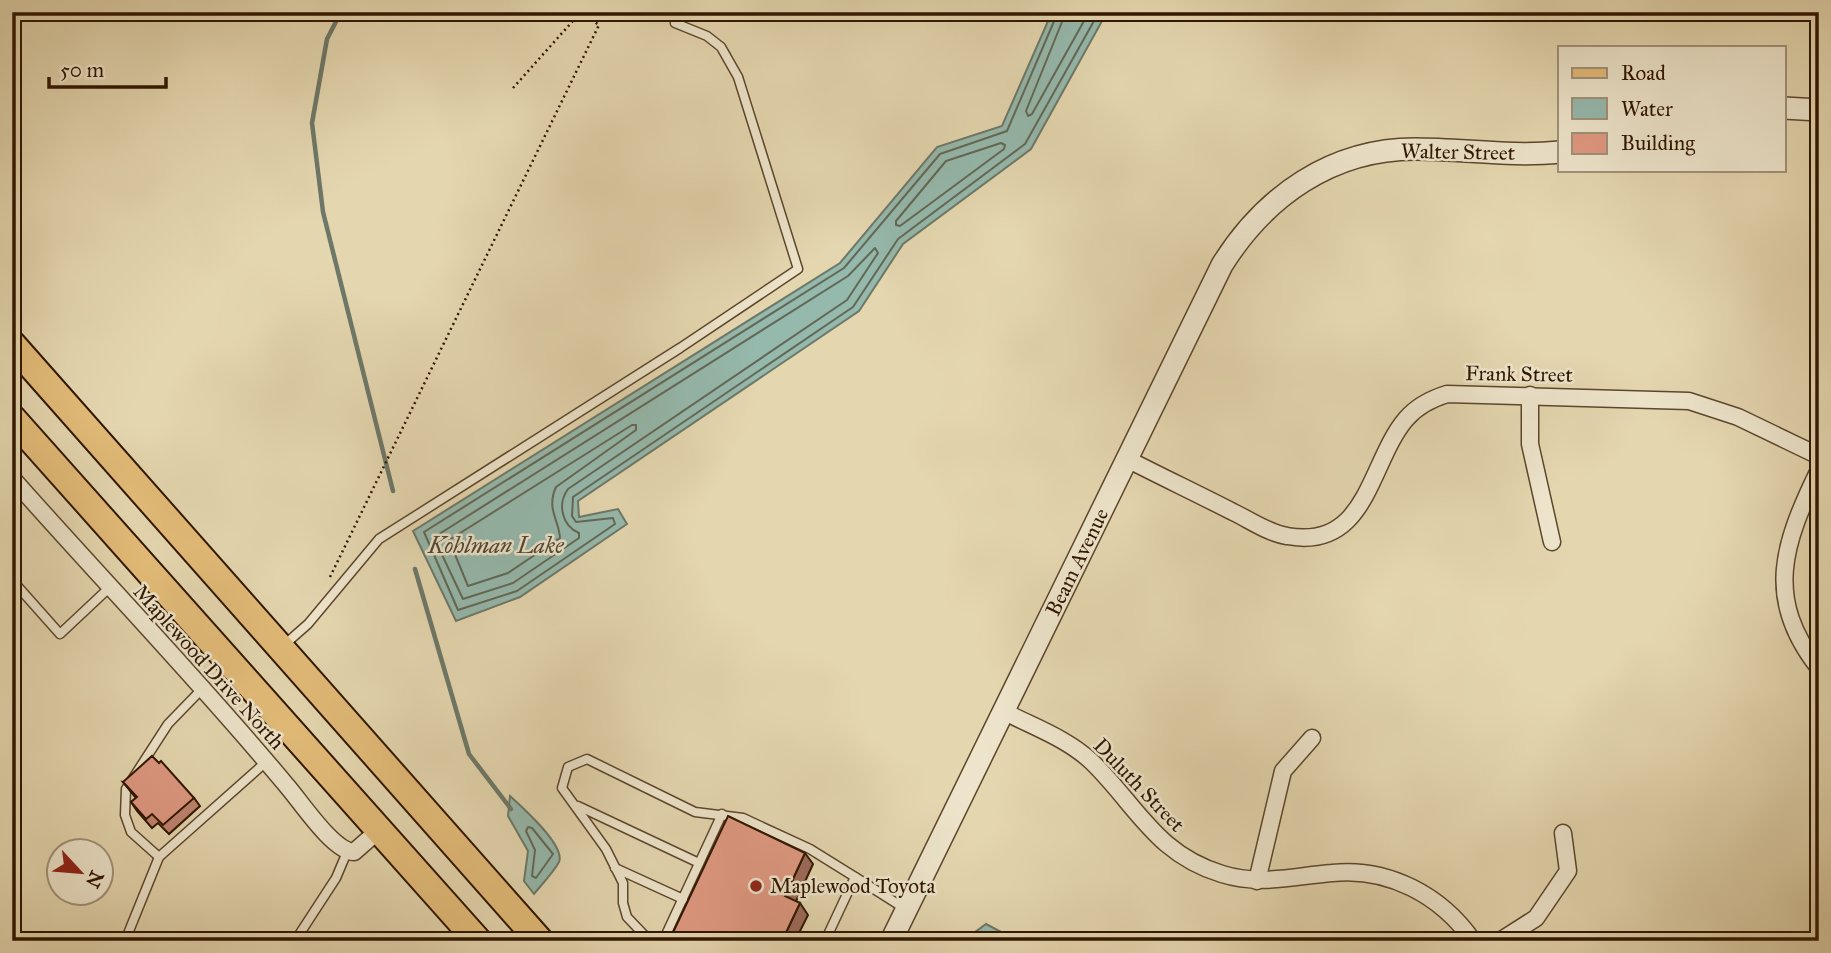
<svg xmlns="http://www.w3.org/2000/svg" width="1831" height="953" viewBox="0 0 1831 953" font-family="'IM FELL Great Primer',serif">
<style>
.water{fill:#95b9ad;stroke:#6d7868;stroke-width:2}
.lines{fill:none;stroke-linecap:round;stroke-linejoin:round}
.shore{stroke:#626856;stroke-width:2}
.stream{stroke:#6d7868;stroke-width:4.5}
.service-casing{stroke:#5d462c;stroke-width:11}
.minor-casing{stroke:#5d462c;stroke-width:19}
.tertiary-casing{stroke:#5d462c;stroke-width:24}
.primary-casing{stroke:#301600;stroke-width:30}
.path{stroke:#301600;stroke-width:2.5;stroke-dasharray:2 3.5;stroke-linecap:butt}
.service{stroke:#ede4cb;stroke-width:8}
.minor{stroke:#ede4cb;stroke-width:16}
.tertiary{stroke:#ede4cb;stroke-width:21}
.primary{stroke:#e2bb78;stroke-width:26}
.wall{fill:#c08470;stroke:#301600;stroke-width:2}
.shaded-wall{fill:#9c6b5b;stroke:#301600;stroke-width:2}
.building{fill:#df9982;stroke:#301600;stroke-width:2}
.poi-dot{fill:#8f2418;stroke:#ede4cb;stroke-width:2.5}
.labels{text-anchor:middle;stroke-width:5;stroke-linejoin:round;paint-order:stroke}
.street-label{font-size:21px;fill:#301600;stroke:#ede4cb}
.poi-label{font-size:21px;fill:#301600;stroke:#ede4cb;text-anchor:start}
.water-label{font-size:23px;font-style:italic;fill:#4e4734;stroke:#ede4cb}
</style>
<rect width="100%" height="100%" fill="#e4d6af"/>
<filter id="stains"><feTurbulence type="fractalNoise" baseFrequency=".00286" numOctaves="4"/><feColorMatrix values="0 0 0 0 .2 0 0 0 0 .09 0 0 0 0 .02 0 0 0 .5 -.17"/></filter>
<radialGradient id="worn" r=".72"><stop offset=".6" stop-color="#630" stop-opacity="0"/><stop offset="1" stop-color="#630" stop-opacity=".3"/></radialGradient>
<!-- water -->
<g class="water">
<path d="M1052,12h55l-76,137 -128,95 -44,67 -281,190 1,16 39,-8 9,15 -107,73 -64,24 -43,-90 427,-268 97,-116 65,-21z"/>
<path d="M510,796c12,11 56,50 49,66 -6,11 -17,22 -25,32l-10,-13 4,-30 -20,-35z"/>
<path d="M986,924l32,17h-55z"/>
</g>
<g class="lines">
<!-- shore -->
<g class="shore">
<path d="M1058,12l-51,119 -67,23 -96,114 -420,264 34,78 59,-19 98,-67 -2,-6 -37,4 -4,-6 1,-19 280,-190 45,-68 127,-95 74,-132"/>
<path d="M1066,12l-40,99 2,5 4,-2 57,-102"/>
<path d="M1001,143l4,2 -1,4 -104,77 -4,-1v-4l50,-60z"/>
<path d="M875,248l3,5 -31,47 -279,189c-11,15 -6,37 11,44v5l-66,45 -50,16 -28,-59 1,-4 412,-260z"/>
<path d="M632,425h4v5l-80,57c-10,22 3,33 4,51l-52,35 -40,13 -19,-46z"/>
<path d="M528,827l4,1 21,26 -17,24 -4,-2 3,-26 -9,-19z"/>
</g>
<!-- stream -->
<g class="stream">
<path d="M341,12l-14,27 -15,84 11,89 70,279"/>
<path d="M415,569l54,185 42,55"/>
</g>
<defs>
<g id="service">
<path d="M12,580l48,54 49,-46"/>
<path d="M283,646l25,-22 71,-85 301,-191 118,-79 -60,-192 -17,-30 -14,-11 -32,-13"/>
<path d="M578,806l121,57"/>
<path d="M159,857l-28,-25 -6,-17 1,-26 42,-65 34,-35"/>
<path d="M615,868l68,31"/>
<path d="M125,941l34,-84 108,-96"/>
<path d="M295,941l41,-63 11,-26"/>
<path d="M650,941l-23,-24 -4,-14v-20l-17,-34 -44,-61 6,-21 19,-8 108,53 48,6 67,31 45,28"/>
<path d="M663,941l59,-127"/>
<path d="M825,941l30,-64 49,31"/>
</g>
<g id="minor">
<path d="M1530,395v49l22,98"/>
<path d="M1127,459c35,18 71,35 106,53 17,8 35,21 54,24 81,15 82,-74 119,-117 11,-13 25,-20 41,-25l242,7 49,16 81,39"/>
<path d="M1819,470c-35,72 -56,128 0,198"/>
<path d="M12,478c91,103 187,202 275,308 14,16 46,65 67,66l25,-22"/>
<path d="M1005,712c29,15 63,27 87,50 45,44 64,92 130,112 38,12 72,2 110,-1 56,-6 109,22 141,68"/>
<path d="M1257,881l26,-110 29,-33"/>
<path d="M1500,941l36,-23 32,-47 -5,-38"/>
</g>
<g id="tertiary">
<path d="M1784,108l35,2"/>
<path d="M891,941l331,-676c43,-69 110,-116 193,-116 49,0 96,8 145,3"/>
</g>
<g id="primary">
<path d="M12,344l528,597"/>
<path d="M12,418l466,523"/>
</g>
</defs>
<!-- service casing -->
<use href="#service" class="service-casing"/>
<!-- minor casing -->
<use href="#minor" class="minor-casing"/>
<!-- tertiary casing -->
<use href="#tertiary" class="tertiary-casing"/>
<!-- primary casing -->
<use href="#primary" class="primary-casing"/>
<!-- path -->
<g class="path">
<path d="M513,88l67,-75"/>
<path d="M330,577l269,-552 -19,-13"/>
</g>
<!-- service -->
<use href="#service" class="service"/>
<!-- minor -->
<use href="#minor" class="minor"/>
<!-- tertiary -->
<use href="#tertiary" class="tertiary"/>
<!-- primary -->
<use href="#primary" class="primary"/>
</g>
<!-- wall -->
<path class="wall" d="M123,782l71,16 6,8 -31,28 -11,-11 -6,5 -15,-17 -6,-9 5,-4z"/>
<!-- shaded-wall -->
<g class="shaded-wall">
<path d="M606,12h5l-7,8 -2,-3z"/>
<path d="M12,631l5,7 -5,11z"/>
<path d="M805,853l8,11 -20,44 -8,-12z"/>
<path d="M800,903l8,12 -13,26h-13z"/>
</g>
<!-- building -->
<g class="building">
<path d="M597,12h9l-4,5z"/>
<path d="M152,756l7,7 2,-2 33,37 -31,27 -11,-11 -6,5 -15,-17 6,-5 -14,-15z"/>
<path d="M728,816l77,37 -20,43 15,7 -18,38h-113z"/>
</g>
<!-- markers -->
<circle class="poi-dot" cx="756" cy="886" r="7"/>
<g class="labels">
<!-- street labels -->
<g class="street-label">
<text transform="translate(1458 152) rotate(1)" y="7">Walter Street</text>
<text transform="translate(1519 374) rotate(1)" y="7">Frank Street</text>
<text transform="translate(1077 562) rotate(-64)" y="7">Beam Avenue</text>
<text transform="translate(209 667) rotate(48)" y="7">Maplewood Drive North</text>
<text transform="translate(1139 785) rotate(46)" y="7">Duluth Street</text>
</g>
<!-- poi labels -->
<g class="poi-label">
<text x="770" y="893">Maplewood Toyota</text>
</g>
<!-- water labels -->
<g class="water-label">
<text x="496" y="553">Kohlman Lake</text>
</g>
</g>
<!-- margin -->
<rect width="1831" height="953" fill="none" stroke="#e4d6af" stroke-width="42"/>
<rect x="14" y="14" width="1803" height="925" fill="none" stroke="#301600" stroke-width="3.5"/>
<rect x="21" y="21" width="1789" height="911" fill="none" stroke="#301600" stroke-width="2"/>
<!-- legend -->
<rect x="1558" y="46" width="228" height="126" fill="#ede4cb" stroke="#a1927a" stroke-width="2"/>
<rect x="1572" y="68" width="35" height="10" fill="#e2bb78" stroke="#a1927a" stroke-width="2"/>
<text x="1621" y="80" font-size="21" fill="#301600">Road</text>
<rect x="1572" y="98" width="35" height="21" fill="#95b9ad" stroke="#a1927a" stroke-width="2"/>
<text x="1621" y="116" font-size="21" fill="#301600">Water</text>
<rect x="1572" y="133" width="35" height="21" fill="#df9982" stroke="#a1927a" stroke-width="2"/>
<text x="1621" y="150" font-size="21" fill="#301600">Building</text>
<!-- north arrow -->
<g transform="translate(80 872) rotate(116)"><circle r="33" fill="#ede4cb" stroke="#a1927a" stroke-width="2"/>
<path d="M0-5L12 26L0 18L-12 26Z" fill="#8f2418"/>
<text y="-10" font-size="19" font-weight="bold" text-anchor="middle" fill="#301600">N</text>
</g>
<!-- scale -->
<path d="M49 77v10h117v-10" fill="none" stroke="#301600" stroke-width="3.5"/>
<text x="60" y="77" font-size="21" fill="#301600" stroke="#ede4cb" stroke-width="5" paint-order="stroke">50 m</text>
<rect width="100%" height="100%" filter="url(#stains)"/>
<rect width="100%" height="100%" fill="url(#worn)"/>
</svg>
